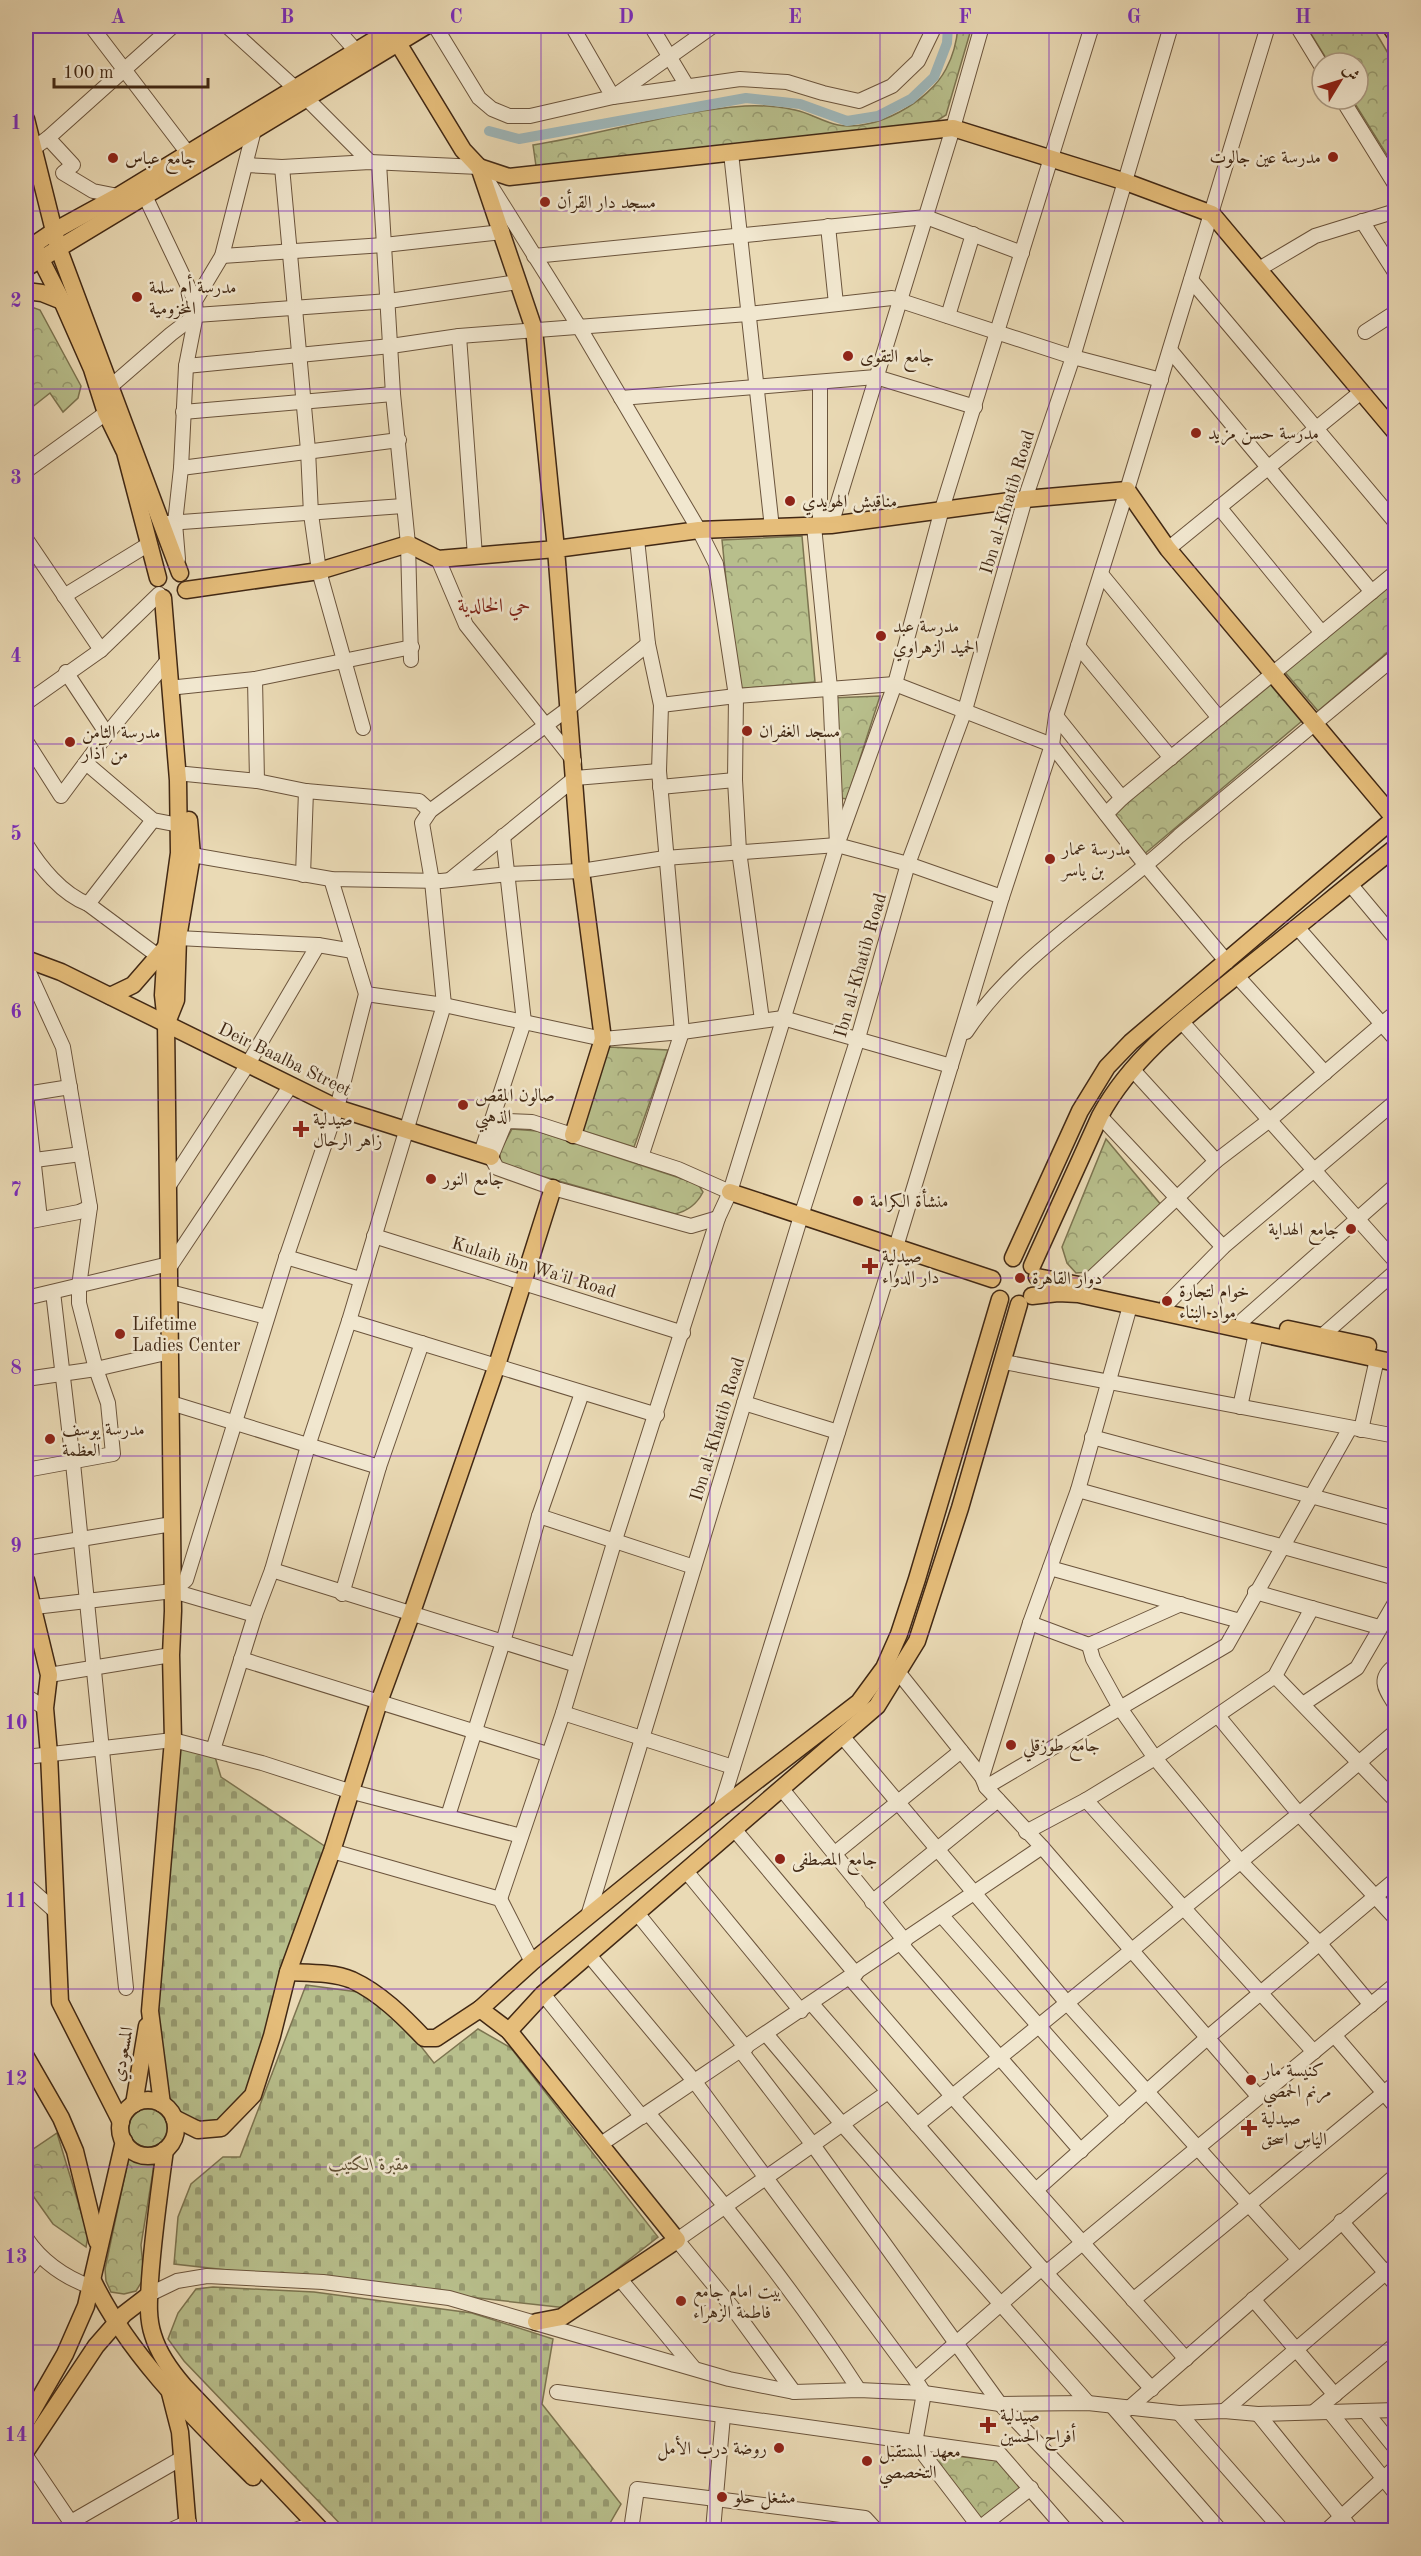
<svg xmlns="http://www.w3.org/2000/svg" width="1421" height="2556" viewBox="0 0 1421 2556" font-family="'Old Standard TT',Amiri,serif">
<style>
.cemetery{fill:url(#cemetery-stones);stroke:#7c7450;stroke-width:1.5}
.park{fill:url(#park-crowns);stroke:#7c7450;stroke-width:1.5}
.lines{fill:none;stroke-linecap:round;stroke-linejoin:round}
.canal{stroke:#9eb7ba;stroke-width:10}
.minor-casing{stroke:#6b543c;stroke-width:16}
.major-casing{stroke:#412814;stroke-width:19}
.minor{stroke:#f1e7cf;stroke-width:14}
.major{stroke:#e5bd7a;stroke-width:16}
.grid{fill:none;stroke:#7b2cbf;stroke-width:1.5;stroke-opacity:0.55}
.poi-dot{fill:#8f2418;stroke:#f1e7cf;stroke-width:2}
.labels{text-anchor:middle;stroke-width:5;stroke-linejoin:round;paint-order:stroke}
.poi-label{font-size:18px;fill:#412814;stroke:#f1e7cf;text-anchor:start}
.street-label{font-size:18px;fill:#412814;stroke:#f1e7cf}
.park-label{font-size:18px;font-style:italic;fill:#5f4e32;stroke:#f1e7cf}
.neighbourhood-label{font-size:20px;fill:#7a1f14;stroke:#f1e7cf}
.neatline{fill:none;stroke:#7b2cbf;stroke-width:2}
.grid-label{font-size:20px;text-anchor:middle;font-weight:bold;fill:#7b2cbf}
</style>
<defs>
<pattern id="cemetery-stones" width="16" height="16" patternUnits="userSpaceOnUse" patternTransform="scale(1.5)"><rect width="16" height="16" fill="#b8bf8c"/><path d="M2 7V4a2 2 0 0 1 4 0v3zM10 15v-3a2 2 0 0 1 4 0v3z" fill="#979b71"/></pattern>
<pattern id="park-crowns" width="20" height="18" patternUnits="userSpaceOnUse" patternTransform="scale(1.5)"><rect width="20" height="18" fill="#b8bf8c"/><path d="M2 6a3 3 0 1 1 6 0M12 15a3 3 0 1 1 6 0" fill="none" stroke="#979b71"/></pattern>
</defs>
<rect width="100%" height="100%" fill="#eadab5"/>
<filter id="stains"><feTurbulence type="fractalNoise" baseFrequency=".00333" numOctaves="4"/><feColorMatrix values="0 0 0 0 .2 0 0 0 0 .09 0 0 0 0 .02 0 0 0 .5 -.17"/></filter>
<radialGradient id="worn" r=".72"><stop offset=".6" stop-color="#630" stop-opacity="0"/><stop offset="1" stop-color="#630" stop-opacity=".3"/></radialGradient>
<!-- cemetery -->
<g class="cemetery">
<path d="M173,1740l40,10 8,27 111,74 -79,244 -32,33 -49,-14 -6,-7 -16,-96z"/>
<path d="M306,1985l52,7 43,29 33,42 44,-34 33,19 147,189 -91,71 -393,-44 4,-47 13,-33 32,-27h17z"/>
<path d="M213,2287l101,5 158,21 81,26 -11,65 79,100 -15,26h-260l-162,-169 -16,-22 10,-26 18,-24z"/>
</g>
<!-- park -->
<g class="park">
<path d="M958,26h14l-26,89 -16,10 -394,41 -3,-21c70,-11 140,-34 212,-39 15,-1 35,1 50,4 15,3 28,12 43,15 37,7 91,-23 108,-56 7,-13 11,-29 12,-43z"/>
<path d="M1306,26h66l23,39v103l-43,-69h6v-36h-29z"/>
<path d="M26,305l14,5 41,76 -3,12 -15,14 -13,-19 -24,19z"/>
<path d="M802,536l13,146 -78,7 -15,-149z"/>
<path d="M1395,582v64l-77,65 -34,-40z"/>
<path d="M1271,681l31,40 -160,135 -34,-41z"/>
<path d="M880,696l-33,103 -7,-1 -10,-100z"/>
<path d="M609,1047l59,3 -34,97 -53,-17z"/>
<path d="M512,1129l25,2 161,53 5,8c-6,12 -15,19 -28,22l-172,-49 -5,-10z"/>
<path d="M1106,1139l56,67 -72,66 -14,1 -9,-10 -5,-16z"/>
<circle cx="148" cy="2128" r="19"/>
<path d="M57,2133l31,102 -2,12 -33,-23 -27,-38v-32z"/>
<path d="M129,2156l11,7 14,2 -13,80 3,33 -8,13 -12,3 -13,-2 -5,-11 -1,-12z"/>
<path d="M928,2453l72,8 21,27 -40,33z"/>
</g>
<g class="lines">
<!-- canal -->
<path class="canal" d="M489,131l30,8 227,-41 54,6 47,17 31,-5 33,-17 23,-22 13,-34 1,-17"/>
<defs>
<g id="minor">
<path d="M91,26l96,126"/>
<path d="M227,26l68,62"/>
<path d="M334,26l23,26"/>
<path d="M435,26l44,72 13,11 17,7h21l83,-19 127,-18 47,3 36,11 36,8 33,-15 26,-25 15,-31v-4"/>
<path d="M572,26l41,71 100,-71"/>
<path d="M651,26l36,60"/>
<path d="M1297,26l25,41"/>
<path d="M307,99l63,63"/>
<path d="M1342,99l54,87"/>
<path d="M48,138l25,27 -10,8 30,18 25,5"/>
<path d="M34,148l14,-10 125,-112"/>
<path d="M731,153l41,375"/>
<path d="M379,163l14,231 15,150 3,116"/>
<path d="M247,165l35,2 88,-5 109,5 99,158 121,205 17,34 20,132 -1,84 4,71 23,169"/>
<path d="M282,167l26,283 3,64 8,57 44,157"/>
<path d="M145,196l50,105"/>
<path d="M1362,221l34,53"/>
<path d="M828,226l8,78"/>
<path d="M222,256l162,-11 118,-13"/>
<path d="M534,256l392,-39 96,36"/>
<path d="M1259,269l56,-33 81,-25"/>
<path d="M1191,280l205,243"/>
<path d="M948,316l25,-82"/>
<path d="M1365,332l31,-20"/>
<path d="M459,336l16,220"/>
<path d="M1170,350l202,242"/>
<path d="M186,366l205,-20 68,-10 289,-22 144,-16 181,59 88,23"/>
<path d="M820,382v144"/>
<path d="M110,387l61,-53 25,-19 193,-14 129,-19"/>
<path d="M621,398l255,-21 99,30"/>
<path d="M183,412l210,-18"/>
<path d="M181,468l218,-28"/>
<path d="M26,471l80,-58"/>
<path d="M1219,507l103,126"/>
<path d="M168,523l235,-17"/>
<path d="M831,525l122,-397 29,-102"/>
<path d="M26,539l75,111"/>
<path d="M637,539l11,105 13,61 -2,66 23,261 -41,125"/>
<path d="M1168,549l193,-157"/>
<path d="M178,559l-3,-36 6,-55 5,-102 10,-51 -1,-14 27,-45 32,-126"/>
<path d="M438,559l28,66 108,136"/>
<path d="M1101,574l118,144"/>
<path d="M64,596l85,-52"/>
<path d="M1078,646l93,112"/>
<path d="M66,672l41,62"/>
<path d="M255,679l2,102"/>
<path d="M178,687l77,-8 157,-32"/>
<path d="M26,703l75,-53 58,-56"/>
<path d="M661,705l75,-9 159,-12 157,61 95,122 80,95"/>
<path d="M1056,716l66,82"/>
<path d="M26,741l35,55 46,-62 61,-74"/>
<path d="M86,763l67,57 26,5"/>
<path d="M186,774l71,7 49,10 113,10 11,10"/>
<path d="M660,787l75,-7"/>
<path d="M1106,814l16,-16 274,-226"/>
<path d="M840,837l55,-153 47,-175 150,-483"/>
<path d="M26,844c14,23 36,50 62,60l70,52"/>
<path d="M192,855l139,24 110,2 68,-7 72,-3 84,-13 172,-13 71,19 94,33"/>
<path d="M303,875l3,-84"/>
<path d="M451,879l124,-101 84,-7"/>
<path d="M1350,884l46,55"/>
<path d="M88,904l65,-84"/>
<path d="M1297,927l99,113"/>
<path d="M178,938l140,7 35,6"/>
<path d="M26,966l37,81 27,160 -11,79v17l17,66 12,34 5,51 -87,16"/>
<path d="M1237,976l88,97"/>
<path d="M366,994l78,11 159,34 79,-7 101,-14 168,48"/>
<path d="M1182,1022l214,240"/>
<path d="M966,1032c52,-79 144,-131 213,-196l217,-180"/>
<path d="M1132,1069l84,92"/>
<path d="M26,1094l14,125"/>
<path d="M26,1094l44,-7"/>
<path d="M1100,1116l123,131"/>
<path d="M481,1153l43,-131 -21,-186"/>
<path d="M27,1161l54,-7"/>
<path d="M168,1187l80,-123 70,-119"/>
<path d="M718,1218l-27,8 -138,-38 -56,-20 -6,-11 15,-36 26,1 146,47 52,23"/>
<path d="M26,1222l53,-10 11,-5"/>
<path d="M374,1236l309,97"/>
<path d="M286,1257l74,22"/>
<path d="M169,1268l122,-183"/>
<path d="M1083,1286l133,-125 55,-42 125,-107"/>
<path d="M53,1292l20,171 53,525"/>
<path d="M170,1292l97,25"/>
<path d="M26,1298l143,-34"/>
<path d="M1167,1304l56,-57 173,-146"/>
<path d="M1243,1320l153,-135"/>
<path d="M349,1321l308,94"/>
<path d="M1323,1335l73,-64"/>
<path d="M1004,1362l392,74"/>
<path d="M26,1379l70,-10 74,-17"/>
<path d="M171,1403l208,64"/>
<path d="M744,1403l94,29"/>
<path d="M1240,1407l16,-74"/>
<path d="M1361,1430l16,-71"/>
<path d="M1092,1437l304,82"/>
<path d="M1078,1490l318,88"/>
<path d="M539,1516l155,51"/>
<path d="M26,1548l146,-24"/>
<path d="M1050,1568l190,53"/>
<path d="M272,1570l305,95"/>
<path d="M173,1591l13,-11 99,-319 52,-153 29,-114 -35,-115"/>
<path d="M1255,1592l124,35"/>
<path d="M342,1594l37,-127 43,-124"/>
<path d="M1181,1604l-92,41 4,14 27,49 35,50 85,103 80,83 51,61"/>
<path d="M26,1608l147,-17 82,24"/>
<path d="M1030,1623l59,22"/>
<path d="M241,1659l306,95"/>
<path d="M1396,1665c-20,14 -10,25 0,41"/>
<path d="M899,1673l83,104 4,10 56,60 216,249"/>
<path d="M49,1675l122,-20"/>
<path d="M1275,1676l121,125"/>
<path d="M26,1696l19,12"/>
<path d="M1303,1704l54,-36 39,-67"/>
<path d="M563,1713l170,54"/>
<path d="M1218,1716l81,98 97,105"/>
<path d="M842,1736l225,267 231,256"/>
<path d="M213,1750l42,-135 17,-45 36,-124 41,-125 95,-316 -12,-124 -10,-58 8,-12 139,-103 79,-64"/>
<path d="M26,1757l147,-17 89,23 87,28 172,45"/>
<path d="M982,1777l48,-154 48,-133 52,-184"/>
<path d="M986,1787l241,-142 123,-217"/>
<path d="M781,1788l124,153"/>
<path d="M1086,1800l228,252"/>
<path d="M720,1809l176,-562 106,-350 50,-152 4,-29 71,-226 141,-464"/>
<path d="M448,1816l55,-174 36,-126 43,-123"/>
<path d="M734,1829l122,145"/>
<path d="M1026,1832l60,-32 69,-42 120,-82 37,-68"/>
<path d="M332,1851l168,48 32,63"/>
<path d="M834,1854l127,-103"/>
<path d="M686,1871l115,140"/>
<path d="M26,1885l29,26"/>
<path d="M500,1899l63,-186 51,-170 104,-325 12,-26 107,-347 -7,-157 -16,-162"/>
<path d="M872,1902l126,-102"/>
<path d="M637,1913l109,135"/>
<path d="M588,1916l213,-700 57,-178 50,-174 57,-154 60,-211 48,-142 98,-331"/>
<path d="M942,1916l177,201"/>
<path d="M901,1944l180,207"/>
<path d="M589,1955l106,127 220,297 9,14 -9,50 65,85"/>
<path d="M850,1978l102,118 234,263"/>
<path d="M543,1994l99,123"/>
<path d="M812,2004l234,269 106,116"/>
<path d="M766,2034l76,90 246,279"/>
<path d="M1334,2035l62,72"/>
<path d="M741,2051l72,94 187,259 121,126"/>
<path d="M648,2113c75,89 148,180 211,277"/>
<path d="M917,2125l382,-311 97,-83"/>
<path d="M601,2144l441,-297"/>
<path d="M1036,2190l171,-152 189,-159"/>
<path d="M1341,2221l55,64"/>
<path d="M26,2238c16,24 38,39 65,49"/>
<path d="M26,2271l13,-16"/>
<path d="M1046,2273l350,-289"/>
<path d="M620,2279l73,88"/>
<path d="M150,2294l27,-13 30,-5 116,6 126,16 280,81 65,13 65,-2 65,3 76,11 88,-1 91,10 45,-2 34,3 138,-4"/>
<path d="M1253,2299l82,96"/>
<path d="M1133,2300l263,-217"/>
<path d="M915,2379l127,-111"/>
<path d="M557,2392l443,62 66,76"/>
<path d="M794,2392l-62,-85 -55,-67 211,-148"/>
<path d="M1112,2406l108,124"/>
<path d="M1128,2409l268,-234"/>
<path d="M1224,2411l172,-147"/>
<path d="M1315,2411l81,-67"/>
<path d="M1330,2412l66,82"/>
<path d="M1366,2412l30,37"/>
<path d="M1179,2413l103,117"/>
<path d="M1258,2414l94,116"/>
<path d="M26,2456l50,74"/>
<path d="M71,2522l111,-64"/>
<path d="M171,2530l18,-8"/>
<path d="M295,2530l9,-3"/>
<path d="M631,2530l6,-41 228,29 11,12"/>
<path d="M713,2530l10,-114"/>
<path d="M977,2530l54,-42"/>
<path d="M1327,2530l69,-63"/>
</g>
<g id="major">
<path d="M1390,26l6,9"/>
<path d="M26,119l32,128 122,326"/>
<path d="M479,167l30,10 444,-49 173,54 86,32 184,219"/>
<path d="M35,248l27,53 30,68 14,44 19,39 33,126"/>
<path d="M26,250l28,-19 64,-35 279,-170"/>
<path d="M26,268l400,-242"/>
<path d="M26,291l16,2 20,8"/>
<path d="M186,590l133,-19 89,-27 30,15 118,-10 -22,-220 -55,-162 -16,-17 -73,-120"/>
<path d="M26,959l35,13 276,136 154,49"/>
<path d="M110,996l23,-11 33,-38"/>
<path d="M168,1020l8,-20 2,-62 14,-83 -3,-35"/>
<path d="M573,1135l30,-96 -22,-168 -25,-322 143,-19 132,-5 194,-26 102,-9 41,59 226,269"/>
<path d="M730,1192l262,87"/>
<path d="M1013,1258l67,-147 27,-44 24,-25 265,-225"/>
<path d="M1032,1266l68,-150c34,-63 96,-107 150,-151 49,-39 97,-79 146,-118"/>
<path d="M1037,1277l47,9"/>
<path d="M1032,1296l26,-3 20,1 318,69"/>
<path d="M1288,1329l80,17"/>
<path d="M26,1580l23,95 -4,33 4,46 11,248 61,120"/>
<path d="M288,1972c20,1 45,0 64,8 28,13 51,36 72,58h12l44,-29 29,22 168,209 -115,77 -26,5"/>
<path d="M480,2009l52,-47 188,-153 139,-107 25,-34 15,-34 18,-55 83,-280"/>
<path d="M509,2031l34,-37 334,-288 40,-65 43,-133 59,-204"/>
<path d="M26,2057l35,61 14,33 22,90"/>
<circle cx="148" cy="2128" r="28"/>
<path d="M134,2104l13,-78"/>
<path d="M162,2104l-12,-93 23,-271 -2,-85 2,-44 -7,-588 -3,-28 3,-48 13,-94 -1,-73 -15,-182"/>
<path d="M174,2118l24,12 23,-2 32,-33 19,-59 16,-64 44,-121 47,-149 32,-87 86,-250 56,-177"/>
<path d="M165,2150c-6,43 -12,86 -15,130 -1,18 -3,37 3,55 6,20 18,36 31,51l137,144"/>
<path d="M93,2281c37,76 101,137 160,196"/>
<path d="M170,2393l10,39 8,98"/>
<path d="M26,2422l39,-68 21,-48 38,-165"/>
<path d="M26,2451l70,-105 28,-32 26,-20"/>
</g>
</defs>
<!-- minor casing -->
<use href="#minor" class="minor-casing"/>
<!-- major casing -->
<use href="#major" class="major-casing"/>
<!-- minor -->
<use href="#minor" class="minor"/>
<!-- major -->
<use href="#major" class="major"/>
</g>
<!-- grid -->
<path class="grid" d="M202,26v2504M372,26v2504M541,26v2504M710,26v2504M880,26v2504M1049,26v2504M1219,26v2504M26,211h1370M26,389h1370M26,567h1370M26,744h1370M26,922h1370M26,1100h1370M26,1278h1370M26,1456h1370M26,1634h1370M26,1812h1370M26,1989h1370M26,2167h1370M26,2345h1370"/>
<!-- markers -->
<g class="poi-dot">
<circle cx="1333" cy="157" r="6"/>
<circle cx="113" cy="158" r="6"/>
<circle cx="545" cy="202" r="6"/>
<circle cx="137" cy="297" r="6"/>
<circle cx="848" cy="356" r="6"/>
<circle cx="1196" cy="433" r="6"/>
<circle cx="790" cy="501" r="6"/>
<circle cx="881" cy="636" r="6"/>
<circle cx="747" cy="731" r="6"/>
<circle cx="70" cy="742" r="6"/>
<circle cx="1050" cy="859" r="6"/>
<circle cx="463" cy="1105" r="6"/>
<path d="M298 1120h6v6h6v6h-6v6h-6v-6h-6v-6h6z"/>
<circle cx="431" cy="1179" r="6"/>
<circle cx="858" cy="1201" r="6"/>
<circle cx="1351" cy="1229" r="6"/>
<path d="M867 1257h6v6h6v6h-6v6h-6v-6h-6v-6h6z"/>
<circle cx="1020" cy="1278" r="6"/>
<circle cx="1167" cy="1301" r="6"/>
<circle cx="120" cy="1334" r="6"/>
<circle cx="50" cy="1439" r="6"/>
<circle cx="1011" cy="1745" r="6"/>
<circle cx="780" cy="1859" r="6"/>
<circle cx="1251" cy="2080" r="6"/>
<path d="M1246 2119h6v6h6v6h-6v6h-6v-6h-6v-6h6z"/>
<circle cx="681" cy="2301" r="6"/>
<path d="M985 2416h6v6h6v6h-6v6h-6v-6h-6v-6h6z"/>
<circle cx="779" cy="2448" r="6"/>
<circle cx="867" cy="2461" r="6"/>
<circle cx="722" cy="2497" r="6"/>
</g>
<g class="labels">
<!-- poi labels -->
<g class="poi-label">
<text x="1321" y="163" text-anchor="end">مدرسة عين جالوت</text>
<text x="125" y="164">جامع عباس</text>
<text x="557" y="208">مسجد دار القرأن</text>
<text x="149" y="293">مدرسة أم سلمة<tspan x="149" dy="21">المخزومية</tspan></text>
<text x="860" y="362">جامع التقوى</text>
<text x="1208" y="439">مدرسة حسن مزيد</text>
<text x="802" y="507">مناقيش الهويدي</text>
<text x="893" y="632">مدرسة عبد<tspan x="893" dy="21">الحميد الزهراوي</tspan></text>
<text x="759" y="737">مسجد الغفران</text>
<text x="82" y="738">مدرسة الثامن<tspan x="82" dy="21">من آذار</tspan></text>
<text x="1062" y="855">مدرسة عمار<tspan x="1062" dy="21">بن ياسر</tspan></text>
<text x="475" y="1101">صالون المقص<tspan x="475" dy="21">الذهبي</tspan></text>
<text x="313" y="1125">صيدلية<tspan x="313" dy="21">زاهر الرحال</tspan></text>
<text x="443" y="1185">جامع النور</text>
<text x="870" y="1207">منشأة الكرامة</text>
<text x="1339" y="1235" text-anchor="end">جامع الهداية</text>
<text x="882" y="1262">صيدلية<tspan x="882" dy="21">دار الدواء</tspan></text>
<text x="1032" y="1284">دوار القاهرة</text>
<text x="1179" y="1297">خوام لتجارة<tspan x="1179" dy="21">مواد البناء</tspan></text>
<text x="132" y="1330">Lifetime<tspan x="132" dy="21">Ladies Center</tspan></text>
<text x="62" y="1435">مدرسة يوسف<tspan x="62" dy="21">العظمة</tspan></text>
<text x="1023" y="1751">جامع طوزقلي</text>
<text x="792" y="1865">جامع المصطفى</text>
<text x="1263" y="2076">كنيسة مار<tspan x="1263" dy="21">مرنم الحمصي</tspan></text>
<text x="1261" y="2124">صيدلية<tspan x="1261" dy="21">الياس اسحق</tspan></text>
<text x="693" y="2297">بيت امام جامع<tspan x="693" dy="21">فاطمة الزهراء</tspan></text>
<text x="1000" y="2421">صيدلية<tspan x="1000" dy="21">أفراح الحسين</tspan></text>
<text x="767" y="2454" text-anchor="end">روضة درب الأمل</text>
<text x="879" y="2457">معهد المستقبل<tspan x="879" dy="21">التخصصي</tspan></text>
<text x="734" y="2503">مشغل حلو</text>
</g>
<!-- street labels -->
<g class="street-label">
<text transform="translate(1007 502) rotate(-73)" y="6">Ibn al-Khatib Road</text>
<text transform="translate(860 965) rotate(-74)" y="6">Ibn al-Khatib Road</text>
<text transform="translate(285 1059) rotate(26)" y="6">Deir Baalba Street</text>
<text transform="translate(534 1267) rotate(17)" y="6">Kulaib ibn Wa'il Road</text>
<text transform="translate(717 1429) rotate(-73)" y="6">Ibn al-Khatib Road</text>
<text transform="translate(122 2054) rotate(-80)" y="6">المسعودي</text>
</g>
<!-- park labels -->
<g class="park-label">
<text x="369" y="2170">مقبرة الكتيب</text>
</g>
<!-- neighbourhood labels -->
<g class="neighbourhood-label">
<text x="494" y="612">حي الخالدية</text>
</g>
</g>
<!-- margin -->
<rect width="1421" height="2556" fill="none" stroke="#eadab5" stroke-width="66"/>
<!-- north arrow -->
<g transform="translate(1340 81) rotate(52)"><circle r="28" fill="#f1e7cf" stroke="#ab9b84" stroke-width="1.5"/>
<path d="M0-4.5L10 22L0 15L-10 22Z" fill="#8f2418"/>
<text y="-9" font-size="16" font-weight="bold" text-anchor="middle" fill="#412814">ش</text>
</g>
<!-- scale -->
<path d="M54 78v9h154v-9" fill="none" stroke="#412814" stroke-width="3"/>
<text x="63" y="78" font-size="18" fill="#412814" stroke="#f1e7cf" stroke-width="4.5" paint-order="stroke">100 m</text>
<rect x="33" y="33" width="1355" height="2490" class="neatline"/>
<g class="grid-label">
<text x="118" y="23">A</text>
<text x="287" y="23">B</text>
<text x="456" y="23">C</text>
<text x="626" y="23">D</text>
<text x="795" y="23">E</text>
<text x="965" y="23">F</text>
<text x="1134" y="23">G</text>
<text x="1303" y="23">H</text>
<text x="16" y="129">1</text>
<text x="16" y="307">2</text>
<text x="16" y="484">3</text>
<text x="16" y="662">4</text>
<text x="16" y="840">5</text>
<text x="16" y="1018">6</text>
<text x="16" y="1196">7</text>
<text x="16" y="1374">8</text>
<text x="16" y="1552">9</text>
<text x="16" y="1729">10</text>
<text x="16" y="1907">11</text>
<text x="16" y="2085">12</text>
<text x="16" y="2263">13</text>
<text x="16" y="2441">14</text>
</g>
<rect width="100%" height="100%" filter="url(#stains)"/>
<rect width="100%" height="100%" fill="url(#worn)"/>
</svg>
